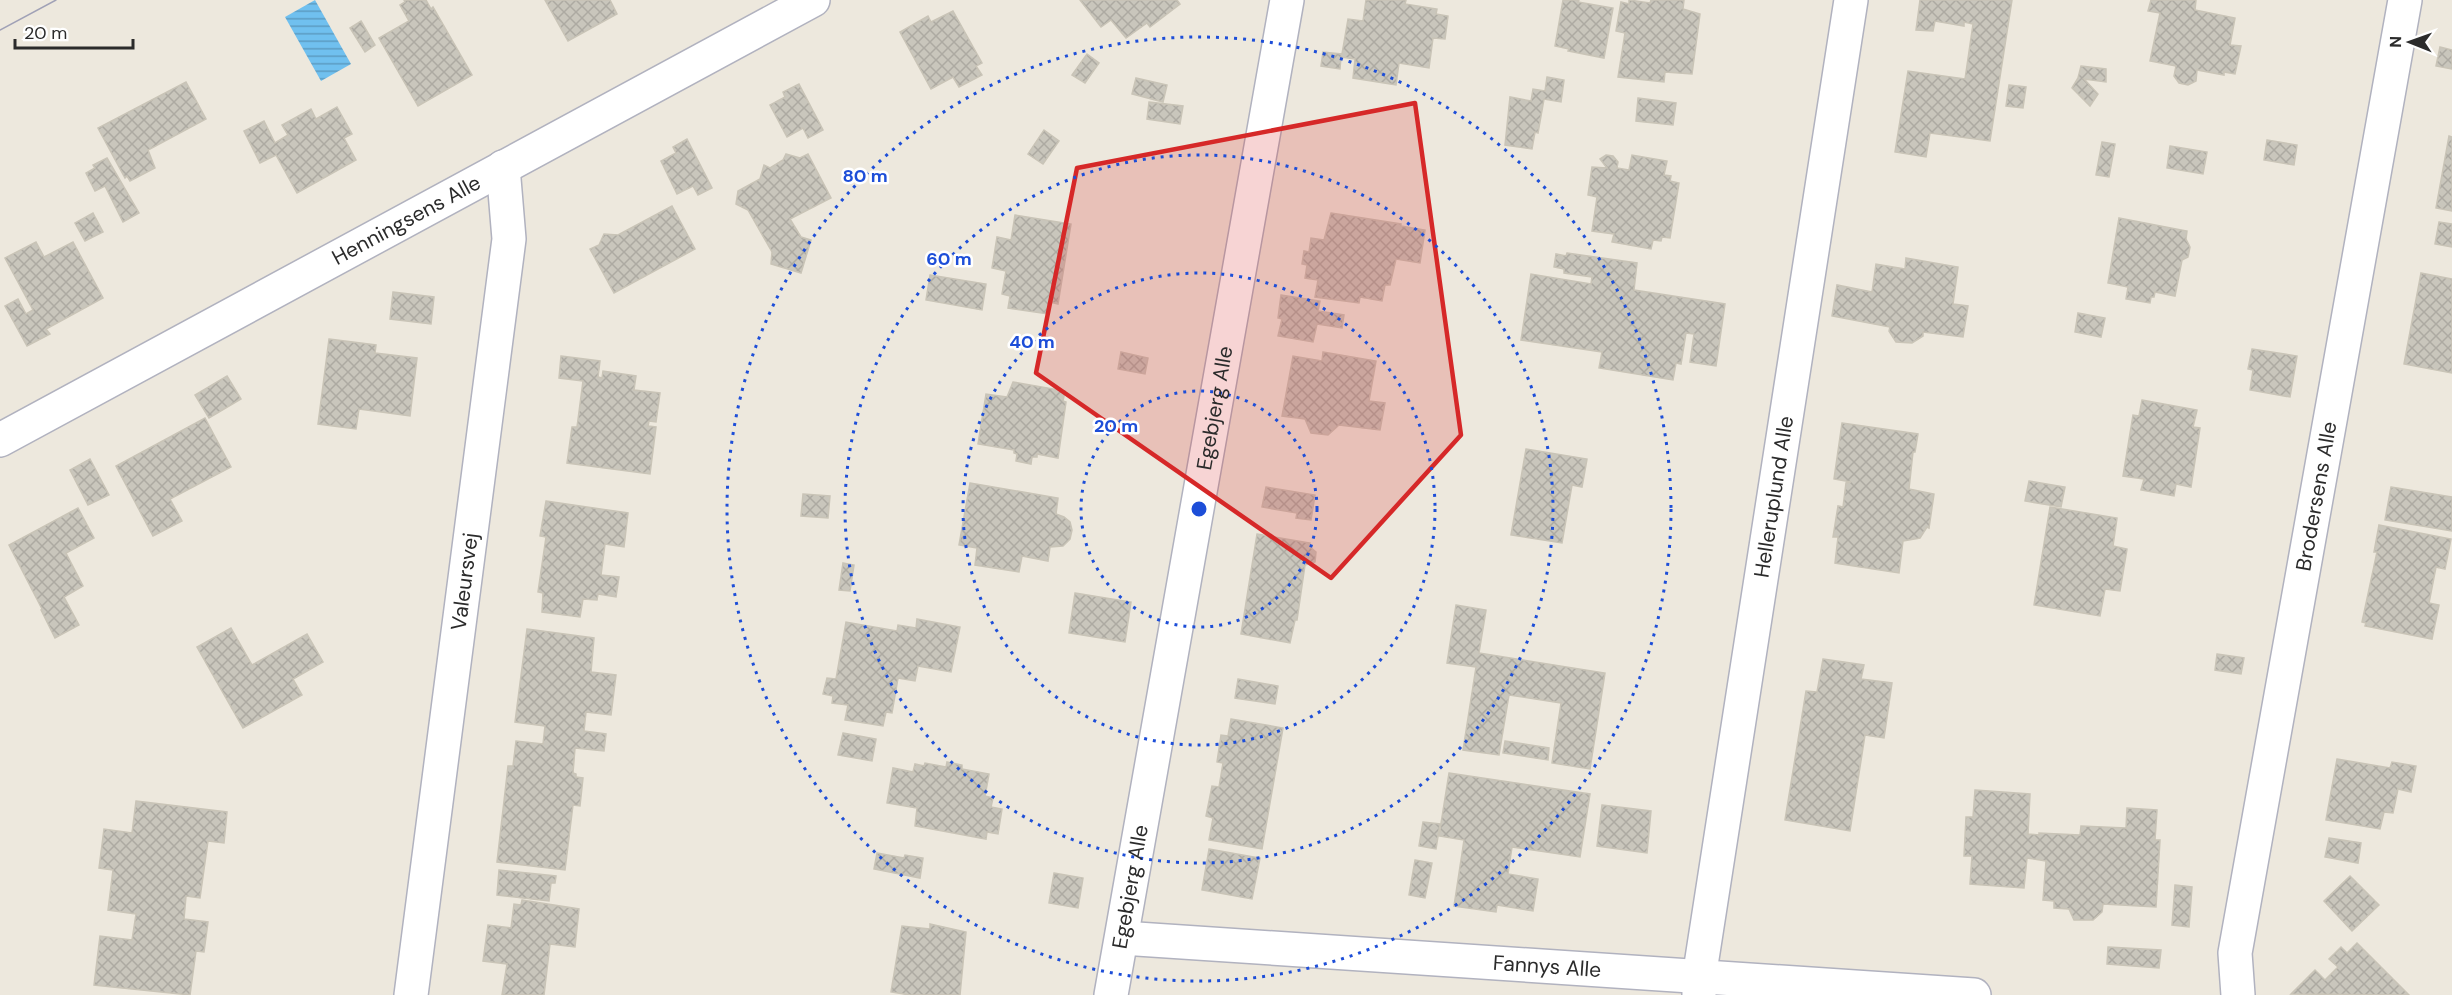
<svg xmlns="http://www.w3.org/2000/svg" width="2452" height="995" viewBox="0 0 2452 995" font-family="'DM Sans',sans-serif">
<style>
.water{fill:url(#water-rules)}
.building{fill:url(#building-cross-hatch);stroke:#c9c4b7;stroke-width:1.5}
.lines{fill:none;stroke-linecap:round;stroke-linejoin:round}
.street-casing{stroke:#b1b2bf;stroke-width:36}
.street{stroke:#fff;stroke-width:33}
.tram{stroke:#a0a1b6;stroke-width:1.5}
.marked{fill:#d62828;fill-opacity:0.2;stroke:#d62828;stroke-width:4.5;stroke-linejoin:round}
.ring{fill:none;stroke:#1d4ed8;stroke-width:3;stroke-dasharray:3 6}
.labels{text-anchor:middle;stroke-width:5;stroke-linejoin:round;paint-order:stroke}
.street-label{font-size:21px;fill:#2b2b2b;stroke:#fff}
.centre{fill:#1d4ed8;stroke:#fff;stroke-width:3}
.ring-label{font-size:18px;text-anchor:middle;font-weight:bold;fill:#1d4ed8;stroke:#fff;stroke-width:5;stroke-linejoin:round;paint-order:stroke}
</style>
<defs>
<pattern id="water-rules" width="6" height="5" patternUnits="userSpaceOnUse" patternTransform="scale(1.5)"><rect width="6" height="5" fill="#70c0ef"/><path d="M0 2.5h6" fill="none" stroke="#5c9cc2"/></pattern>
<pattern id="building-cross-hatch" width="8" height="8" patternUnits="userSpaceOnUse" patternTransform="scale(1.5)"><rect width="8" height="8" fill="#c9c6bc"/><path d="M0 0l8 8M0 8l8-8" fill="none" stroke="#adaaa2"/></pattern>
</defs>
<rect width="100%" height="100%" fill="#ede8dd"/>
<!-- water -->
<path class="water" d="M315,0l36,64 -30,17 -36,-64z"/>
<!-- building -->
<g class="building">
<path d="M404,0h22l5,9 2,-2 39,68 -54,31 -39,-68 30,-17 -9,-16 5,-3z"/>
<path d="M545,0h65l7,14 -49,27z"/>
<path d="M1080,0h97l3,4 -30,23 -3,-4 -21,15 -15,-18 -10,7z"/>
<path d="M1366,0h40l-1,4 32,5 -1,5 12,2 -3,23 -12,-1 -4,30 -30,-5 -3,22 -43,-7 2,-19 -14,-2 -1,12 -19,-3 2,-14 19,2 6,-35 15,2z"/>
<path d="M1563,0h16l-1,2 35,6 -9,50 -36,-7 1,-2 -14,-3z"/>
<path d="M1629,0l21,3 1,-3h33l-1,9 17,5 -8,60 -27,-2 -1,10 -46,-5 7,-44 -9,-2 5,-29 8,2z"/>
<path d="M1920,0h92l-22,141 -60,-8 -4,24 -31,-5 13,-81 57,8 8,-55 -9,-2v4l-29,-5 -2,10 -17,-1z"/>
<path d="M2151,0h45l-1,10 40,8 -5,27 11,1 -6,28 -11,-2v3l-27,-5 -1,11 -8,4 -9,-2 -5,-7 2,-10 -26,-5 10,-48 -12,-2z"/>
<path d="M953,11l29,52 -6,3 6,9 -23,12 -6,-10 -22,12 -31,-57 28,-16 3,6z"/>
<path d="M361,21l14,24 -10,7 -15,-24z"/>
<path d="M2440,47l12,3v19l-16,-3z"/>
<path d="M1087,54l12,9 -14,20 -13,-8z"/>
<path d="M2081,66l25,3v13l-22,-3 14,15 -8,12 -18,-18 6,-10z"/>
<path d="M1547,77l17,3 -3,22 -17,-3 -6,34 -3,-1 -3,17 -27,-4 5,-48 21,4 2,-12 12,2z"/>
<path d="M1136,78l31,7 -4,17 -31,-8z"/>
<path d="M186,82l20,37 -58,31 7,18 -25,13 -3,-5 -2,2 -27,-50z"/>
<path d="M799,84l24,46 -15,8 -5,-10 -16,9 -17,-32 15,-8 -2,-5z"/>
<path d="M2009,85l17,2 -3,21 -17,-2z"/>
<path d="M1638,98l38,5 -3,22 -37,-4z"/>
<path d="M1149,102l34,4 -3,18 -33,-5z"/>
<path d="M337,107l15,27 -8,4 12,22 -59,33 -21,-38 -16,8 -16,-32 20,-10 11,22 13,-8 -6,-10 29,-16 5,10z"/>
<path d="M1044,130l15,11 -16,23 -15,-10z"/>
<path d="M2449,136l3,1v74l-16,-3z"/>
<path d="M687,139l25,49 -14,7 -5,-9 -16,8 -16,-33 15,-8 -3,-6z"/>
<path d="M2267,140l30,5 -3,20 -30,-5z"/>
<path d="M2102,142l13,2 -6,33 -13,-2z"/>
<path d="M2170,146l37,6 -4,22 -36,-6z"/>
<path d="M786,154l14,4 8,-4 23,44 -41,21 11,18 10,3 -10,33 -30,-9 1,-12 -24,-42 -12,-6 2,-13 22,-12 4,-14 6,3 13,-8z"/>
<path d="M1606,155l7,1 5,6 -1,6 12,2 3,-15 35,6 -3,14 7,1 -1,5 9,2 -9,55 -8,-1 -1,4 -8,-1 -2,9 -39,-7 2,-8 -22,-3 5,-34 -9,-2 4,-28 15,1 -7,-9z"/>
<path d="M107,158l32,55 -16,9 -18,-36 -10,5 -9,-18 9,-5 -2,-3z"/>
<path d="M672,206l23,43 -81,44 -24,-44 9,-4 5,-11 14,1z"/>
<path d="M93,213l10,19 -18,9 -10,-18z"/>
<path d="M1331,213l70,11v2l24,4 -5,33 -24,-4 -6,26h-5l-3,16 -22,-4 -1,6 -44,-6 3,-17 -13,-2 2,-13 -5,-1 2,-13 5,1 2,-14 13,2z"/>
<path d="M1015,215l56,9 -13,80 -8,-2 -2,12 -40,-6 2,-12 -8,-2 4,-23 -14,-3 5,-31 14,3z"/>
<path d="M2119,218l68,13 -1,8 4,8 -2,10 -6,3 -7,36 -20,-4 -1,5h-3l-1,6 -24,-4 2,-12 -20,-4z"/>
<path d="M2439,222l13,2v23l-17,-3z"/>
<path d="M36,242l8,15 29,-15 30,56 -57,31 4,5 -23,12 -22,-40 13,-7 8,15 7,-4 -28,-52z"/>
<path d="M1567,253l70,10 -3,27 91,14 -9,62 -26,-4 4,-28 -8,-1 -5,31 -5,-1 -3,17 -74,-12 3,-16 -81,-12 10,-66 60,10 1,-7 -28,-4v-4l-10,-2 2,-13 10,2z"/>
<path d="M1906,258l52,9 -5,37 15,2 -5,31 -40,-5v4l-11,7 -16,-1 -7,-11 1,-4 -58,-11 5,-31 35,7 4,-28 29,5z"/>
<path d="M2421,273l31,6v94l-48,-9z"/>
<path d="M930,275l56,9 -4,26 -56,-10z"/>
<path d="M393,292l41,5 -3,27 -41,-5z"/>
<path d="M1281,295l39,6 -2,10 26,4 -2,13 -25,-4 -4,18 -35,-6 4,-17 -4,-1z"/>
<path d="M2078,313l27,5 -4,19 -26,-5z"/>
<path d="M329,339l47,6 -1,8 42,5 -7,58 -51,-7 -3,20 -38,-5z"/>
<path d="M2252,349l45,7 -7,41 -40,-7 3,-20 -5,-1z"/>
<path d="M1121,352l27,6 -3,16 -27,-5z"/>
<path d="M1323,352l53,9 -7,40 16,2 -5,27 -41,-5 -11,10 -17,-2 -6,-14 -23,-3 11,-60 29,5z"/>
<path d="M561,356l39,5 -2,16 4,1 1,-7 33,5 -2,14 26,3 -4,29 -7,-1 -1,5 8,1 -6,47 -83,-11 5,-36h5l6,-46 -24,-3z"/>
<path d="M227,376l14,23 -32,19 -14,-23z"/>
<path d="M1013,382l52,9 -2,10 3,1 -8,56 -21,-4v3h-5l-1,7 -15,-3 1,-7 -3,-1v-3l-36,-6 8,-50 21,3z"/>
<path d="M2142,400l55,10 -4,17 7,1 -9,59 -15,-3 -2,12 -33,-6 3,-11 -21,-3 10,-61 6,1z"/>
<path d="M205,418l26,49 -61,32 12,22 -29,15 -37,-70z"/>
<path d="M1842,423l76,11 -3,18h-2l-4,37 25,5 -5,34 -2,-1 -7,11 -17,3 -4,32 -64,-10 3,-26h-5l5,-31 5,1 3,-24 5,-1 -17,-3z"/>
<path d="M1526,449l61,10 -5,28 -10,-2 -10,58 -51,-8z"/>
<path d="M90,459l19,36 -21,10 -18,-35z"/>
<path d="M2029,481l36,6 -4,20 -36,-6z"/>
<path d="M970,483l88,15 -2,16 8,3 6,5 2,8 -2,9 -7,7 -13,1 -2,14 -26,-5 -3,16 -44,-7 2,-17 -18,-3z"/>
<path d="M1266,487l49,8 -4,25 -15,-2 1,-5 -35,-6z"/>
<path d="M2391,487l61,10v34l-67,-11z"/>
<path d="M803,494l27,2 -2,22 -27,-2z"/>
<path d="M546,501l82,12 -4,34 -19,-3 -4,31 18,2 -3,20 -18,-3 -1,6 -14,-1 -3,18 -38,-5 1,-19 -5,-1 8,-55 -6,-1z"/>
<path d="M2050,507l67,11 -4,28 14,3 -7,42 -15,-2 -5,27 -66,-11z"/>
<path d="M78,508l16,30 -28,15 17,33 -19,11 15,28 -24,13 -14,-28 1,-1 -33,-64z"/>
<path d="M2379,525l72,14 -6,30 -9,-2 -7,36 10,2 -7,34 -67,-13 1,-3 -4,-1 15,-70h-3z"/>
<path d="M1257,534l53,9 -1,3 7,6 -1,10 -10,3 -8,55h-2l-5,23 -49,-9z"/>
<path d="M843,563l11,2 -4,26 -11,-1z"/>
<path d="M1075,593l56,9 -6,40 -56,-9z"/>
<path d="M1456,605l30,5 -7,43 126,20 -15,96 -38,-6 9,-60 -52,-8 -10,60 -36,-5 13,-83 -29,-4z"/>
<path d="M917,619l43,8 -9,45 -33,-6 -3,15 -17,-3 -6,35 -6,-1 -3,14 -38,-6 3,-15 -16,-2 1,-7 -10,-2 4,-16 9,1 10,-57 51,9 1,-6 18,3z"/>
<path d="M231,628l21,37 55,-31 16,28 -30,17 9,16 -59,33 -46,-81z"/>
<path d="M527,629l67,9 -3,34 25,3 -5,40 -25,-3 -2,19 22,3 -2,17 -29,-3 -2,25 3,1v3l7,1 -3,28 -7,-1 -8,65 -68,-8 11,-96h5l3,-25 27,3 2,-18 -30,-4z"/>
<path d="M2217,654l27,4 -3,16 -26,-4z"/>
<path d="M1823,659l41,6 -3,14 31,4 -8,55 -19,-3 -15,96 -65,-11 21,-129 11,1z"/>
<path d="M1238,679l40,7 -3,18 -40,-6z"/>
<path d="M1231,719l52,9 -21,121 -53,-9 4,-22 -7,-2 6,-30 7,1 4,-24 -6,-1 4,-27 7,1z"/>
<path d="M843,733l33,6 -4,22 -34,-6z"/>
<path d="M1505,741l44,7 -1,12 -45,-7z"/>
<path d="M2337,759l53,9 2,-6 24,4 -5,26 -13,-3 -5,24 -9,-1 -4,17 -54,-9z"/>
<path d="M947,762l15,3v4l27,5 -4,22 8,2 -2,9 11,2 -4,25 -11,-2 -1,7 -71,-13 2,-18 -30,-5 6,-35 20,4 2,-8 9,2 1,-3 21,4z"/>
<path d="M1449,773l141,21 -10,63 -68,-10 -4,27 30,5 -5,32 -36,-6 -1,7 -42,-6 10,-66 -25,-4z"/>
<path d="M1975,790l55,4 -2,40 11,1v-2l41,2 1,-9 45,2 1,-20 30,2 -2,30h5l-4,67 -53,-3 -1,8 -9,8h-19l-5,-11 -15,-1v-7l-11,-1 3,-39 -19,-3 -3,30 -54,-4 2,-28h-8l2,-39h7z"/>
<path d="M136,801l91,11 -3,31 -16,-2 -8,57 -14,-2 -2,23 24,3 -4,30 -8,-1 -6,44 -96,-10 6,-49 32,4 4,-26 -28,-4 5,-40 -14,-2 5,-39 28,4z"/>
<path d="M1602,805l49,6 -4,42 -50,-7z"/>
<path d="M1423,822l17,2 -4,25 -17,-3z"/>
<path d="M2329,838l32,5 -3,20 -33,-6z"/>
<path d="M1209,849l51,9 -8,41 -50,-9z"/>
<path d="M877,853l27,5 1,-3 18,3 -3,20 -46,-9z"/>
<path d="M1415,860l17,3 -7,35 -16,-3z"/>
<path d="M499,870l57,6 -1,7h-4l-2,18 -52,-6z"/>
<path d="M1054,873l29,5 -5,30 -29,-5z"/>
<path d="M2350,876l29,29 -27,26 -28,-30z"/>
<path d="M2175,885l17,2 -3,40 -17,-2z"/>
<path d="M522,900l57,9 -4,38 -25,-3 -6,51h-42l5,-31 -24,-3 5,-36 23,3 3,-24 7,1z"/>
<path d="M930,924l36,8 -6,63h-50l-19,-3 11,-66 28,3z"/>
<path d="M2357,943l52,52 -118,-1 24,-24 10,10 13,-13 -9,-8 12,-12 6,6z"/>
<path d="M2108,947l53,3 -2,18 -52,-4z"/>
</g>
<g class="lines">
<defs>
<g id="street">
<path id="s1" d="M0,440l813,-440"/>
<path id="s2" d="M1122,938l852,57"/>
<path id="s3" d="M411,995l98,-756 -6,-72"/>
<path id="s4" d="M1111,995l176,-995"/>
<path id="s5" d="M1699,995v-17l152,-978"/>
<path id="s6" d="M2238,995l-3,-42 170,-953"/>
</g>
</defs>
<!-- street casing -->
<use href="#street" class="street-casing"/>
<!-- street -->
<use href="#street" class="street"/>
<!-- tram -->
<path class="tram" d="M0,30l56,-30"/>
</g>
<!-- marked area -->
<path class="marked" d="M1415,103l46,332 -130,143 -295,-205 41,-205z"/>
<!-- distance rings -->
<g class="ring">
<circle cx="1199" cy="509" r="118"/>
<circle cx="1199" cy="509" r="236"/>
<circle cx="1199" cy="509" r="354"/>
<circle cx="1199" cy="509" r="472"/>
</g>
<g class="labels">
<!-- street labels -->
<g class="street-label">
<text dy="7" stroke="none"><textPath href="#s1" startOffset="462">Henningsens Alle</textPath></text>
<text dy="7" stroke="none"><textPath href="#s4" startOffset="596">Egebjerg Alle</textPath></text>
<text dy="7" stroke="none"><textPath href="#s5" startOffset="504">Helleruplund Alle</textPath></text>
<text dy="7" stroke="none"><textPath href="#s6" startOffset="506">Brodersens Alle</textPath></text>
<text dy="7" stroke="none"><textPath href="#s3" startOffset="417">Valeursvej</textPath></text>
<text dy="7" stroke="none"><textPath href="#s4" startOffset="110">Egebjerg Alle</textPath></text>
<text dy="7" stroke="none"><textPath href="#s2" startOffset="426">Fannys Alle</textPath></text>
</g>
</g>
<circle cx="1199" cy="509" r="9" class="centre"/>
<g class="ring-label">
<text x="865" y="182">80 m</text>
<text x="949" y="265">60 m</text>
<text x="1032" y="348">40 m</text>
<text x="1116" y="432">20 m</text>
</g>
<!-- north arrow -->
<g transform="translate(2410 42) rotate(271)" stroke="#ffffff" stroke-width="4.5" paint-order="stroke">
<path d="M0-4.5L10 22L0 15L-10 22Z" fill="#2b2b2b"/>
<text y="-9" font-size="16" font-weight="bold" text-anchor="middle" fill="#2b2b2b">N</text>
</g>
<!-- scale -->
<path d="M15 39v9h118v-9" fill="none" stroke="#2b2b2b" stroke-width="3"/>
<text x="24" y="39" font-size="18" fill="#2b2b2b" stroke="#ffffff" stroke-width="4.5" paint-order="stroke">20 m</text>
</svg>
